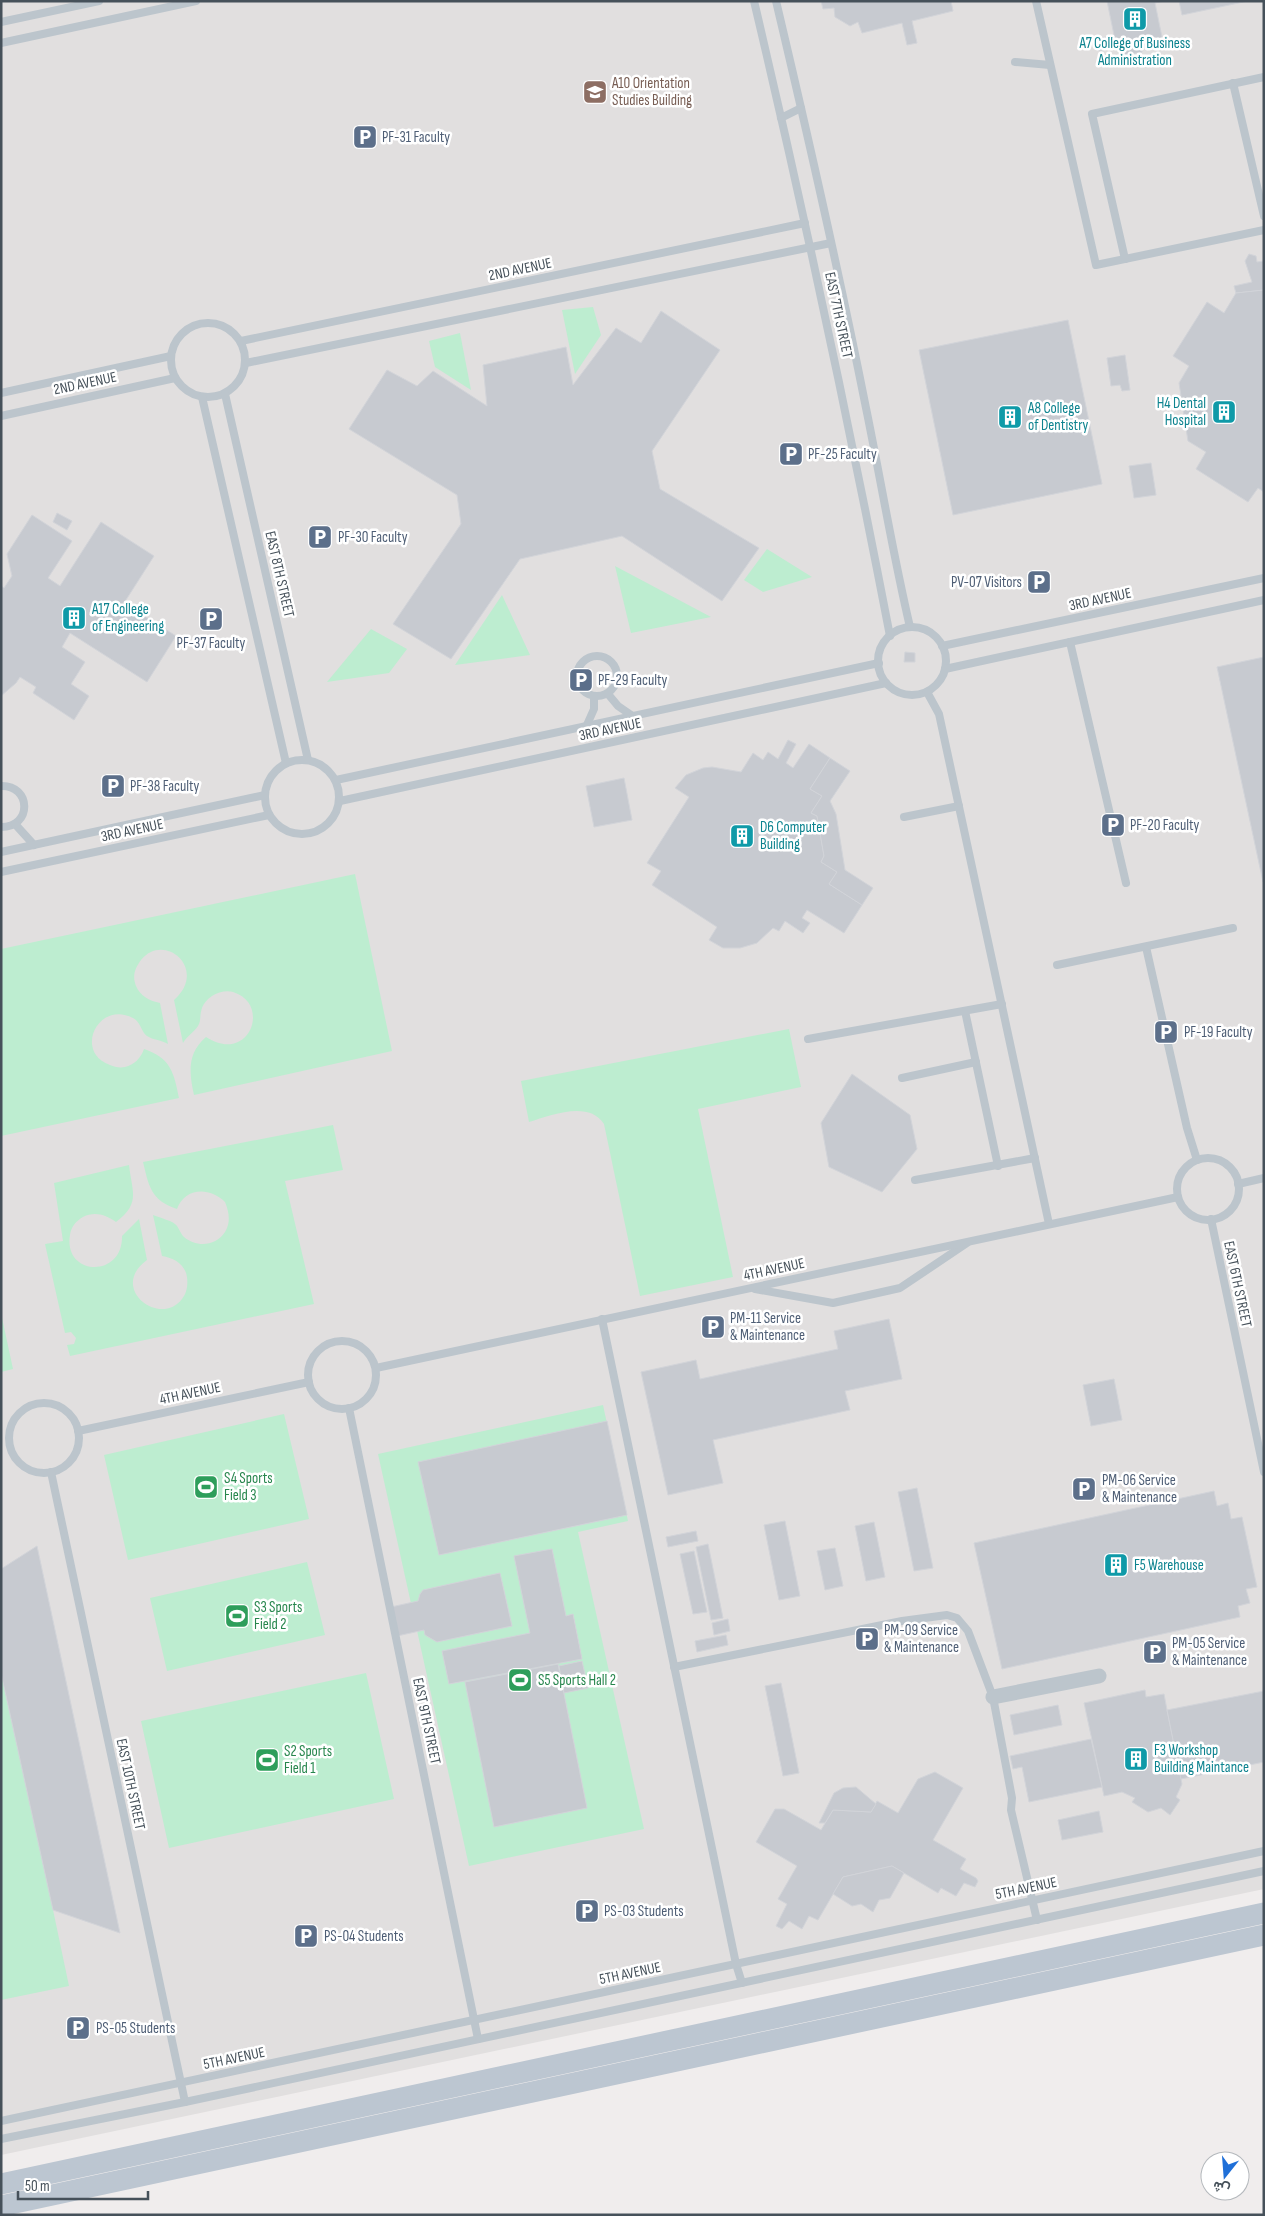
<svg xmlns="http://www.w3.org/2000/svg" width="1265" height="2216" viewBox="0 0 1265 2216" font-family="'Sofia Sans Condensed',Vazirmatn,sans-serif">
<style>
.education{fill:#e1dfdf}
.green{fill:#bdedd0}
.building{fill:#c7cad0;stroke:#d2d4d9}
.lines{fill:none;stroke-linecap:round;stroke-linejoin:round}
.service{stroke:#bcc5cc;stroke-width:8}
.minor{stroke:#bcc5cc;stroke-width:15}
.secondary{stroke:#bcc6d1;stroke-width:21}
.labels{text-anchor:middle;stroke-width:5;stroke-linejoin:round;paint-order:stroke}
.culture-label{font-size:15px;fill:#0d838f;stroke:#fff;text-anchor:start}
.education-label{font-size:15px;fill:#785e54;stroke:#fff;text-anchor:start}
.service-label{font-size:15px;fill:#4e5e75;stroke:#fff;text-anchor:start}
.street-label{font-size:15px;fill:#46515a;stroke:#fff}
.leisure-label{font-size:15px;fill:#27864d;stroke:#fff;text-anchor:start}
</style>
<rect width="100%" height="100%" fill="#f0eded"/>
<!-- education -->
<path class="education" d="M1,1h1263v1888l-1263,266z"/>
<!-- green -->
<g class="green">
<path d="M593,307l8,28 -26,39 -13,-64z"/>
<path d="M460,333l11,57 -36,-23 -6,-26z"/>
<path d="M767,549l45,28 -49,15 -19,-12z"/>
<path d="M615,566l96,51 -80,16z"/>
<path d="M502,595l28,60 -75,10z"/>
<path d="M371,629l36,20 -18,24 -62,9z"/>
<path d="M355,874l37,177 -198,44c-5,-22 -7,-42 12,-58 43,28 66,-33 27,-45 -6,-2 -15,0 -21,4 -16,11 -9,23 -14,30 -4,6 -11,10 -15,17l-9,-43c35,-31 -10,-69 -33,-40 -6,8 -9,16 -5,26 4,10 14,15 24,17l8,41c-6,-4 -15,-4 -21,-8 -6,-4 -6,-14 -14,-18 -36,-18 -59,35 -23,47 5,2 9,3 15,2 9,-2 16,-9 19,-18 27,9 30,24 35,49l-178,38v-187z"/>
<path d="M789,1029l12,58 -103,22 35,168 -93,19 -36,-172c-15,-24 -53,-9 -75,-2l-8,-41z"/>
<path d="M333,1125l10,45 -58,11 29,123 -244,52 -3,-11 7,-1 2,-6 -5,-6 -6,1 -20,-89 18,-3 -9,-58 75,-18c3,27 12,38 -13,57 -10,-7 -21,-11 -33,-5 -7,4 -12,10 -13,18 -7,41 53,44 52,1l17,-17 8,41c-39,28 13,68 35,39 5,-6 6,-14 5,-22 -2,-13 -13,-19 -25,-21l-9,-41c7,3 17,5 22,9 4,3 5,9 9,13 13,11 32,9 41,-5 6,-10 4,-20 0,-30 -15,-15 -40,-15 -48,7 -26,-9 -28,-22 -34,-47z"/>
<path d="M1,1313l12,56 -12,3z"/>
<path d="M603,1405l25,116 -50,11 66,297 -175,37 -91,-412z"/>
<path d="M284,1414l25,105 -181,41 -24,-105z"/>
<path d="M307,1562l18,73 -158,36 -17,-73z"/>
<path d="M1,1662l68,324 -68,14z"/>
<path d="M366,1673l28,126 -225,49 -28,-127z"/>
</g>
<!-- building -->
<g class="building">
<path d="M821,1h130l2,10 -41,10 5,22 -10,2 -5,-22 -40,10 -4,-11 -8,4 -15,-9 -1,-9 -11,1z"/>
<path d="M1107,1h58l-10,2 9,44 -16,3 -2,-10 -6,1 2,11 -22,4 -2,-9 -19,4 -2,-12 17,-4z"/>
<path d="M1179,1h69l-66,14z"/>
<path d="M1249,254l7,2 1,6 7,-1v29l-28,3 -2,-7 18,-4 -7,-21z"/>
<path d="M1264,290v202l-6,-4 -10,14 -52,-33 10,-17 -18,-11 -9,-58 10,-17 -16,-10 34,-54 17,11 12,-20z"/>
<path d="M661,311l59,39 -68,101 8,38 99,59 -37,53 -100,-65 -102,23 -69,100 -58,-35 68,-100 -4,-29 -108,-66 38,-59 30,16 16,-15 54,35 -4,-41 83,-18 7,38 43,-57 25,15z"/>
<path d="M1068,320l34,164 -149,31 -34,-165z"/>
<path d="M1125,355l5,35 -8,1 -2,-6 -9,1 -4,-28z"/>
<path d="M1151,463l5,32 -22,3 -5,-32z"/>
<path d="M57,513l15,8 -5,9 -14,-8z"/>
<path d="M32,515l40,26 -24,37 12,8 41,-64 53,34 -30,47 52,33 -29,46 -77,-49 -8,14 23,15 -14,22 18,12 -15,24 -41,-27 3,-6 -16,-10 -4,6 -15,13v-110l3,2 8,-12 -5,-22z"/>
<path d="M905,652l10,1v9h-11z"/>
<path d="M1264,657v225h-1l-46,-215z"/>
<path d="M788,740l8,4 -10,19 7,5 16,-24 21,14 -20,31 12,7 -11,17 6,3 7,40 -3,6 16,10 -8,12 33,21 -18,28 -37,-23 -5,8 8,5 -7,10 -18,-12 -6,10 -6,-3 -16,15 -17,5h-17l-14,-8 8,-13 -65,-42 9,-14 -14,-8 42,-66 -14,-9 11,-13 17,-7 9,-1 29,5 12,-19 10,7 5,-8 10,7z"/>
<path d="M830,758l20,13 -20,30 6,13 9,56 28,18 -11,17 -33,-21 8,-12 -16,-10 3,-6 -7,-40 -6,-3 11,-17 -12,-7z"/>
<path d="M624,778l8,42 -38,7 -8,-41z"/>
<path d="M852,1074l58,41 7,34 -35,43 -53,-25 -8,-44z"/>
<path d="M889,1319l13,60 -57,12 5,19 -137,30 10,43 -55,12 -27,-123 55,-12 4,19 138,-30 -4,-18z"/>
<path d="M1114,1379l8,41 -31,6 -8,-41z"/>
<path d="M607,1421l20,94 -188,40 -21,-93z"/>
<path d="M917,1488l16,80 -19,3 -16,-79z"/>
<path d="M1214,1491l3,15 11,-3 3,16 11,-2 15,70 -11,2 4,14 -12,3 2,11 -238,52 -28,-126z"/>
<path d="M785,1521l15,75 -21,4 -15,-75z"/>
<path d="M874,1522l11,55 -19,4 -11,-55z"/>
<path d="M696,1531l2,10 -30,6 -2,-10z"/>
<path d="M708,1544l15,74 -12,2 -15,-73z"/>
<path d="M37,1546l83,387 -67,-23 -52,-237v-104z"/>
<path d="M835,1548l8,38 -18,4 -8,-39z"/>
<path d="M552,1549l14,67 7,-2 9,45 -133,25 -7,-33 88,-18 -16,-77z"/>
<path d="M694,1551l13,61 -14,2 -13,-60z"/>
<path d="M500,1573l12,53 -75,16 -12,-7 -1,-5 -27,6 -6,-29 27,-6 2,-7 3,-4z"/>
<path d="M728,1619l2,12 -16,4 -2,-12z"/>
<path d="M726,1635l2,10 -31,7 -2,-11z"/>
<path d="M582,1661l6,27 -24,5 -5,-27z"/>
<path d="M558,1664l29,144 -93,19 -29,-145z"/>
<path d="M781,1683l18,90 -16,3 -18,-90z"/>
<path d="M1145,1690l1,7 18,-3 3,16 15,74 -6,13 4,3 -10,15 -9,-7 -13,4 -16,-10 3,-4 -13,-6 -18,4 -20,-93z"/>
<path d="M1264,1691v71l-83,17 -14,-69z"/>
<path d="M1058,1705l4,20 -48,10 -4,-20z"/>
<path d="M1091,1739l11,48 -73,15 -7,-35 -9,2 -3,-13z"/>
<path d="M935,1772l28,16 -30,52 33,19 -6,10 16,9 2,3 -3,6 -11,-4 -8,13 -15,-8 -3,5 -46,-27 -49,11 -25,43 -9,-4 -7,13 -13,-8 -7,8 -6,-3 11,-22 -9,-5 19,-33 -41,-24 19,-33h9l37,21 12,-20 38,2 6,-11 21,12 20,-34z"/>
<path d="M856,1787l20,17 -5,8 -38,-2 -8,13h-6l15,-30 9,-5z"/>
<path d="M1099,1811l4,21 -41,8 -4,-20z"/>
<path d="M892,1866l12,7 -14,25 -11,2 -6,12 -12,-8 -9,2 -19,-12 10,-17z"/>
</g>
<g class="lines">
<!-- service -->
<g class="service">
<path d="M754,1c50,211 95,422 136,635"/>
<path d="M776,1c32,135 63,271 90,407 15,73 27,147 44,219"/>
<path d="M1036,1l60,264 168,-35"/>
<path d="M1,22l98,-21"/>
<path d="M1,43l195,-42"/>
<path d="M1015,62l35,3"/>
<path d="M1233,83l31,133"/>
<path d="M781,118l20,-10"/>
<path d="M1125,259l-33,-145 172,-37"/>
<circle cx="208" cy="360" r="37"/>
<path d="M241,341l564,-118"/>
<path d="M246,363l585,-120"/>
<path d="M1,393l170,-37"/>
<path d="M225,394l83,366"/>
<path d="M202,397l84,366"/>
<path d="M1,416l174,-38"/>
<circle cx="912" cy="661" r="34"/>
<path d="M1070,642l56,241"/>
<path d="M942,646l322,-68"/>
<circle cx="597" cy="676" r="20"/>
<path d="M945,669l319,-69"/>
<path d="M927,692l12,22 110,510"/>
<path d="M608,694l10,12 16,11"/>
<path d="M586,727l8,-18v-13"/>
<circle cx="302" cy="797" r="37"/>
<path d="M336,780l543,-117"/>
<path d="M1,786c30,-1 32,41 0,41"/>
<path d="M340,801l546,-118"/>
<path d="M904,817l55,-11"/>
<path d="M15,824l19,21"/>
<path d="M1,852l264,-57"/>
<path d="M1,872l268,-57"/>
<path d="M1146,947l41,181 10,32"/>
<path d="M1057,965l176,-37"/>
<path d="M965,1011l33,155"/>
<path d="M808,1039l194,-35"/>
<path d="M902,1078l74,-16"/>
<circle cx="1208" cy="1189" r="31"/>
<path d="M915,1180l120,-22"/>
<path d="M1238,1184l26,-6"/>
<path d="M1211,1219l53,253"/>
<path d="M755,1289l78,14 67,-15 67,-45"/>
<path d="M602,1319l134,645 6,19"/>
<circle cx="342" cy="1375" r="34"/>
<path d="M376,1368l802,-171"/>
<circle cx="44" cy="1438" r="35"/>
<path d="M349,1408l129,631"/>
<path d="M78,1431l231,-49"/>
<path d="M51,1472l134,630"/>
<path d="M674,1667l228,-46 45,-6 10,3 11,13 25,66 19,101 -1,12 26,110"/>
<path d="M1,2121l1263,-270"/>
<path d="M1,2139l184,-37 1079,-231"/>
</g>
<!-- minor -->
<path class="minor" d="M993,1697l106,-21"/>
<!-- secondary -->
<g class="secondary">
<path d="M1,2184l1263,-271"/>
<path d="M1,2206l1263,-271"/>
</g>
</g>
<!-- icons -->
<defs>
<symbol id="building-square" viewBox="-11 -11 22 22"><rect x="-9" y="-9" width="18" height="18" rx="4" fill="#0f9aa8" stroke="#fff"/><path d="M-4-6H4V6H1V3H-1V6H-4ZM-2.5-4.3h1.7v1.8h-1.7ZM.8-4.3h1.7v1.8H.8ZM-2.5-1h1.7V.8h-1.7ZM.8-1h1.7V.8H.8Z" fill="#fff"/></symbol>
<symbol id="university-square" viewBox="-11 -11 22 22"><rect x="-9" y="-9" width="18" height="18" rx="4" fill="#8d6e63" stroke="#fff"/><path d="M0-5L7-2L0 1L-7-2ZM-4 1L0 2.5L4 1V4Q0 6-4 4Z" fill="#fff"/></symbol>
<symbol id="parking-square" viewBox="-11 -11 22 22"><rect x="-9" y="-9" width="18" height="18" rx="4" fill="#5c6f8a" stroke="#fff"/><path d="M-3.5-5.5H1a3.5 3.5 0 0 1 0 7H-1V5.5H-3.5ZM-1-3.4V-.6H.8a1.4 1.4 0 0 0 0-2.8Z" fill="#fff"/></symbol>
<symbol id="stadium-square" viewBox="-11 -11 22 22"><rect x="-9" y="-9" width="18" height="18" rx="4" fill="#2e9e5b" stroke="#fff"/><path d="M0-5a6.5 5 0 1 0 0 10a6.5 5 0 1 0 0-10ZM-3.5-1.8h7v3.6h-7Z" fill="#fff"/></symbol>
</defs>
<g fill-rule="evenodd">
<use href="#building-square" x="1121" y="5" width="28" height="28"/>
<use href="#university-square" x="581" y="78" width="28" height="28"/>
<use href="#parking-square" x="351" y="123" width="28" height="28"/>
<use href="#building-square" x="1210" y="398" width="28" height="28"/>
<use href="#building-square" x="996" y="403" width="28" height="28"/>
<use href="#parking-square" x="777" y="440" width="28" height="28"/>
<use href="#parking-square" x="306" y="523" width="28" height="28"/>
<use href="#parking-square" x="1025" y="568" width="28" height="28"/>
<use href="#building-square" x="60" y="604" width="28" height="28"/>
<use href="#parking-square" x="197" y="605" width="28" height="28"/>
<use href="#parking-square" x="567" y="666" width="28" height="28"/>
<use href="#parking-square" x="99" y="772" width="28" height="28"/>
<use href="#parking-square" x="1099" y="811" width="28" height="28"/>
<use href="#building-square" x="728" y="822" width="28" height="28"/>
<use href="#parking-square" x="1152" y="1018" width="28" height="28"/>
<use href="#parking-square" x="699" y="1313" width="28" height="28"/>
<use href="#stadium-square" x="192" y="1473" width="28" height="28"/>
<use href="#parking-square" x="1070" y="1475" width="28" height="28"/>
<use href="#building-square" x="1102" y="1551" width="28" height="28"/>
<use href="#stadium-square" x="223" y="1602" width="28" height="28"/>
<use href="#parking-square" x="853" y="1625" width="28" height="28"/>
<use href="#parking-square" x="1141" y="1638" width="28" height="28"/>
<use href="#stadium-square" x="506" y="1666" width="28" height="28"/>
<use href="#building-square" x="1122" y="1745" width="28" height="28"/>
<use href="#stadium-square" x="253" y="1746" width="28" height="28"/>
<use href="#parking-square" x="573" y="1897" width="28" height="28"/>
<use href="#parking-square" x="292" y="1922" width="28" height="28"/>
<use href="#parking-square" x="64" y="2014" width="28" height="28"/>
</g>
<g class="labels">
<!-- culture labels -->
<g class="culture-label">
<text x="1135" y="48" text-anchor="middle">A7 College of Business<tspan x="1135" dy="17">Administration</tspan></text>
<text x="1206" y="408" text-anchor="end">H4 Dental<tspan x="1206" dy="17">Hospital</tspan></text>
<text x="1028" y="413">A8 College<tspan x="1028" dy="17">of Dentistry</tspan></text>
<text x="92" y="614">A17 College<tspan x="92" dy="17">of Engineering</tspan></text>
<text x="760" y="832">D6 Computer<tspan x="760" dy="17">Building</tspan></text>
<text x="1134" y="1570">F5 Warehouse</text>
<text x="1154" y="1755">F3 Workshop<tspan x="1154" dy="17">Building Maintance</tspan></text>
</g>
<!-- education labels -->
<g class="education-label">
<text x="612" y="88">A10 Orientation<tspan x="612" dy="17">Studies Building</tspan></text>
</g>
<!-- service labels -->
<g class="service-label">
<text x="382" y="142">PF-31 Faculty</text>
<text x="808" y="459">PF-25 Faculty</text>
<text x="338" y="542">PF-30 Faculty</text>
<text x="1022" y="587" text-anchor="end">PV-07 Visitors</text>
<text x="211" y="648" text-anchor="middle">PF-37 Faculty</text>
<text x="598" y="685">PF-29 Faculty</text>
<text x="130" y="791">PF-38 Faculty</text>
<text x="1130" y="830">PF-20 Faculty</text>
<text x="1184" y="1037">PF-19 Faculty</text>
<text x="730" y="1323">PM-11 Service<tspan x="730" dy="17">&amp; Maintenance</tspan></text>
<text x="1102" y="1485">PM-06 Service<tspan x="1102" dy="17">&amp; Maintenance</tspan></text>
<text x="884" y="1635">PM-09 Service<tspan x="884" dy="17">&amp; Maintenance</tspan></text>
<text x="1172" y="1648">PM-05 Service<tspan x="1172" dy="17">&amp; Maintenance</tspan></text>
<text x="604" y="1916">PS-03 Students</text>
<text x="324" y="1941">PS-04 Students</text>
<text x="96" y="2033">PS-05 Students</text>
</g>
<!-- street labels -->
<g class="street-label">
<text transform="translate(520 269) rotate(-12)" y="5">2ND AVENUE</text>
<text transform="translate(839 315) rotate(78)" y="5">EAST 7TH STREET</text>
<text transform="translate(85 383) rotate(-12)" y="5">2ND AVENUE</text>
<text transform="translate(280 574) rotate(77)" y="5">EAST 8TH STREET</text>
<text transform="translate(1100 599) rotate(-12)" y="5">3RD AVENUE</text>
<text transform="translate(610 729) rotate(-12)" y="5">3RD AVENUE</text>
<text transform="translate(132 830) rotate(-12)" y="5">3RD AVENUE</text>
<text transform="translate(774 1269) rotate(-12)" y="5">4TH AVENUE</text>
<text transform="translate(1238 1284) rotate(78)" y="5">EAST 6TH STREET</text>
<text transform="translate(190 1393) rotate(-12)" y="5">4TH AVENUE</text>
<text transform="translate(427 1721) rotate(78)" y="5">EAST 9TH STREET</text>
<text transform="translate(131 1784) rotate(78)" y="5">EAST 10TH STREET</text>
<text transform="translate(1026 1888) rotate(-12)" y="5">5TH AVENUE</text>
<text transform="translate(630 1973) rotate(-12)" y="5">5TH AVENUE</text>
<text transform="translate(234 2058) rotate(-12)" y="5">5TH AVENUE</text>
</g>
<!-- leisure labels -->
<g class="leisure-label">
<text x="224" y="1483">S4 Sports<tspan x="224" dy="17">Field 3</tspan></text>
<text x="254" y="1612">S3 Sports<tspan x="254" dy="17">Field 2</tspan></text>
<text x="538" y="1685">S5 Sports Hall 2</text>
<text x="284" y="1756">S2 Sports<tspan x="284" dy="17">Field 1</tspan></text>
</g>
</g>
<!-- border -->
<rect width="1265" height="2216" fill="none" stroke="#46515a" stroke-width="5"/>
<!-- north arrow -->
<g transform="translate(1225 2176) rotate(197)"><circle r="24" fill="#ffffff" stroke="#b5b9bd"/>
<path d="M0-4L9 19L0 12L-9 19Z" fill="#1f6fd8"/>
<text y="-8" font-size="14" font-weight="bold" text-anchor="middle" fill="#46515a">ش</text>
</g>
<!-- scale -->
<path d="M18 2191v8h130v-8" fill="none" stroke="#46515a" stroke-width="2.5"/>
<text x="25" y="2191" font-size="15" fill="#46515a" stroke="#ffffff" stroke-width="4" paint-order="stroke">50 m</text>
</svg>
